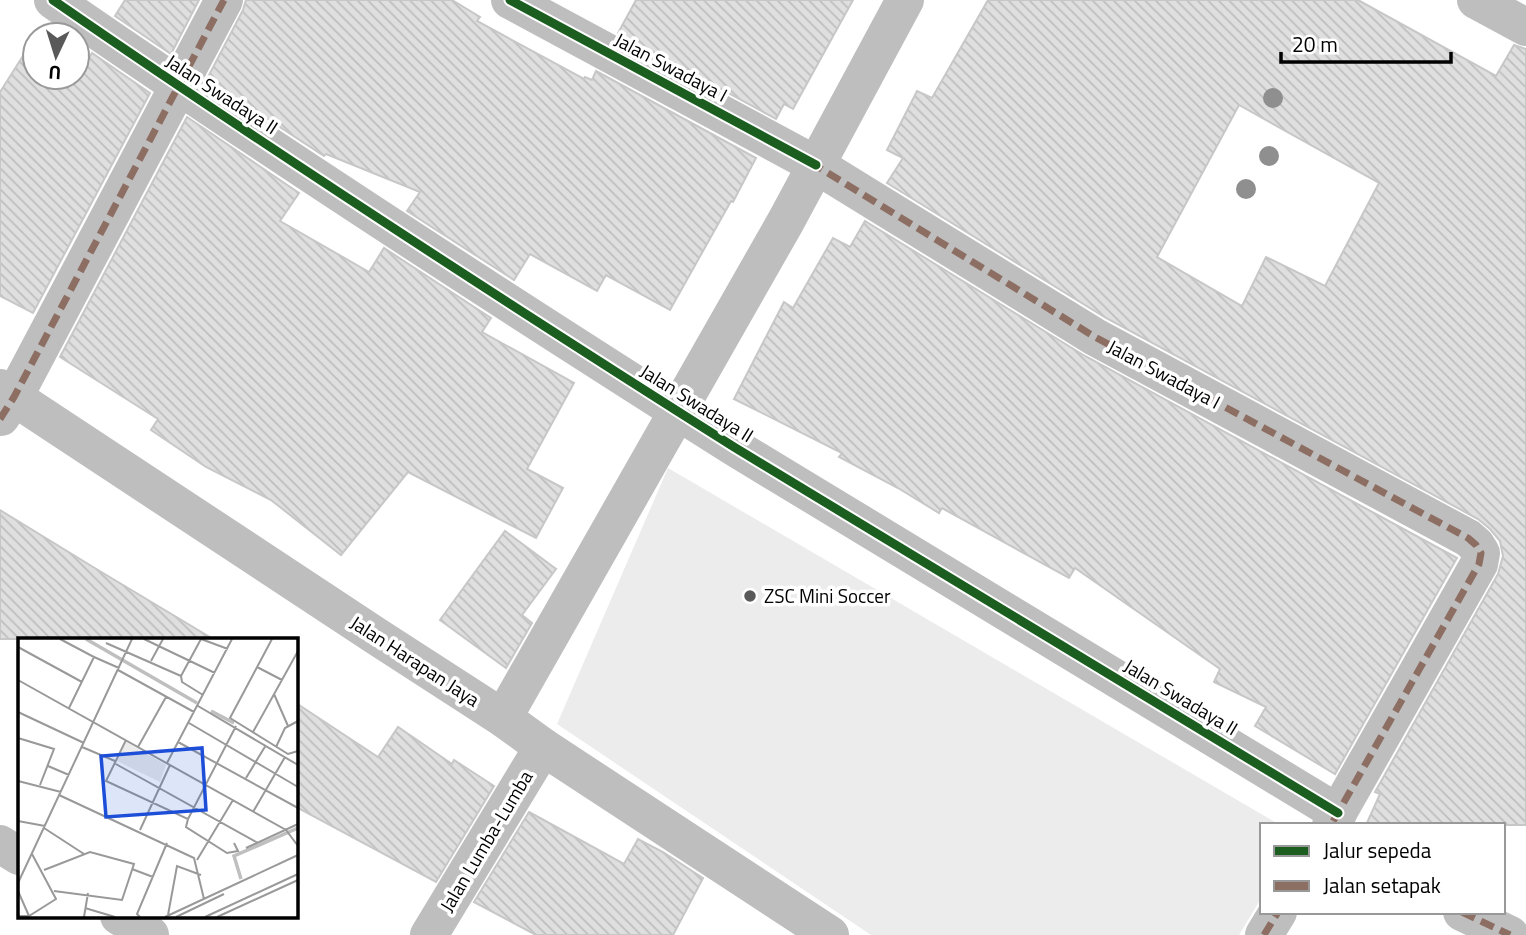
<svg xmlns="http://www.w3.org/2000/svg" width="1526" height="935" viewBox="0 0 1526 935" font-family="'Titillium Web',sans-serif">
<style>
.grass{fill:#ececec}
.building{fill:url(#building-back-hatch);stroke:#c7c7c7;stroke-width:2;fill-rule:evenodd}
.lines{fill:none;stroke-linecap:round;stroke-linejoin:round}
.minor{stroke:#bebebe;stroke-width:38}
.quiet{stroke:#8d6e63;stroke-width:7;stroke-dasharray:14 7;stroke-linecap:butt}
.cycleway-casing{stroke:#fff;stroke-width:13}
.cycleway{stroke:#1b5e20;stroke-width:9}
.tree{fill:#8f8f8f}
.poi-dot{fill:#595959;stroke:#fff;stroke-width:2.5}
.labels{text-anchor:middle;stroke-width:7;stroke-linejoin:round;paint-order:stroke}
.street-label{font-size:19px;fill:#000;stroke:#fff}
.poi-label{font-size:19px;fill:#000;stroke:#fff;text-anchor:start}
.inset-river{fill:none;stroke:#bfbfbf;stroke-width:3.5}
.inset-road{fill:none;stroke:#999;stroke-width:2}
.view{fill:#1d4ed8;fill-opacity:0.15;stroke:#1d4ed8;stroke-width:3.5}
.inset-edge{fill:none;stroke:#000;stroke-width:3.5}
</style>
<defs>
<pattern id="building-back-hatch" width="6" height="6" patternUnits="userSpaceOnUse" patternTransform="scale(1.75)"><rect width="6" height="6" fill="#dfdfdf"/><path d="M-1 5l2 2M0 0l6 6M5-1l2 2" fill="none" stroke="#bebebe"/></pattern>
</defs>
<rect width="100%" height="100%" fill="#fff"/>
<!-- grass -->
<path class="grass" d="M668,468l612,357h-18v72l-23,38h-368l-314,-211z"/>
<!-- building -->
<g class="building">
<path d="M125,0h74l-28,54 -56,-38z"/>
<path d="M246,0h206l28,17 -3,4 107,58 1,-2 7,3 4,-9 160,87 -23,44 -2,-1 -61,109 -64,-35 -9,16 -67,-37 -16,26 -107,-69 13,-19 -94,-38 -2,2 -117,-77 36,-69z"/>
<path d="M636,0h217l-60,109 -9,-5 -8,15 -158,-86z"/>
<path d="M988,0h370l138,76 18,-31 12,4v776h-160l14,-31 -5,-2 123,-218 5,-18 -3,-15 -10,-12 -12,-10 -372,-201 -219,-135 16,-25 -16,-8 30,-59 15,7zM1239,105l140,78 -54,103 -59,-29 -24,49 -85,-49z"/>
<path d="M35,37v40h42v-24l11,7 4,-7 58,40 -117,220 -33,-17v-204z"/>
<path d="M187,117l112,76 -19,28 89,51 15,-24 107,70 -9,14 92,51 -47,86 36,19 -27,50 -128,-66 -67,83 -70,-55 -65,-33 -55,-37 7,-11 -98,-62z"/>
<path d="M865,221l220,135 372,202 -122,216 -80,-48 11,-19 -52,-25 6,-13 -145,-101 -6,10 -127,-70 -3,5 -41,-25 -59,-31 3,-4 -108,-54 50,-97 9,6 40,-70 17,9z"/>
<path d="M0,510l98,60 115,69h-213z"/>
<path d="M505,531l51,38 -34,46 10,8 -26,45 -66,-48z"/>
<path d="M296,703l82,54 20,-30 54,37 2,-4 40,26 -58,96 -140,-75z"/>
<path d="M529,812l95,52 14,-25 25,13 40,26 -30,57h-137l-62,-33z"/>
</g>
<g class="lines">
<!-- minor -->
<g class="minor">
<path d="M53,0c223,154 452,302 681,447l604,366"/>
<path d="M510,0l306,165 279,172 373,201 8,7 5,8 -2,11 -148,261"/>
<path d="M1476,0l50,27"/>
<path d="M0,388l376,248 127,82 40,29 287,188"/>
<path d="M1,417l13,-20 210,-397"/>
<path d="M503,718l283,-497 119,-221"/>
<path d="M0,844l19,12"/>
<path d="M1462,912l48,23"/>
<path d="M119,916l31,19"/>
<path d="M429,935l114,-188"/>
<path d="M1264,935l14,-23"/>
</g>
<!-- quiet -->
<g class="quiet">
<path d="M810,162l285,175 373,201 8,7 5,8 -2,11 -148,261"/>
<path d="M0,419l14,-22 210,-397"/>
<path d="M1462,912l48,23"/>
<path d="M1264,935l14,-23"/>
</g>
<defs>
<g id="cycleway">
<path d="M53,0c223,154 452,302 681,447l604,366"/>
<path d="M510,0l306,165"/>
</g>
</defs>
<!-- cycleway casing -->
<use href="#cycleway" class="cycleway-casing"/>
<!-- cycleway -->
<use href="#cycleway" class="cycleway"/>
</g>
<!-- trees -->
<g class="tree">
<circle cx="1273" cy="98" r="10"/>
<circle cx="1269" cy="156" r="10"/>
<circle cx="1246" cy="189" r="10"/>
</g>
<!-- markers -->
<circle class="poi-dot" cx="750" cy="596" r="7"/>
<g class="labels">
<!-- street labels -->
<g class="street-label">
<text transform="translate(671 67) rotate(28)" y="7">Jalan Swadaya I</text>
<text transform="translate(222 94) rotate(33)" y="7">Jalan Swadaya II</text>
<text transform="translate(1164 374) rotate(28)" y="7">Jalan Swadaya I</text>
<text transform="translate(697 403) rotate(32)" y="7">Jalan Swadaya II</text>
<text transform="translate(415 661) rotate(33)" y="7">Jalan Harapan Jaya</text>
<text transform="translate(1181 697) rotate(31)" y="7">Jalan Swadaya II</text>
<text transform="translate(486 841) rotate(-59)" y="7">Jalan Lumba-Lumba</text>
</g>
<!-- poi labels -->
<g class="poi-label">
<text x="764" y="603">ZSC Mini Soccer</text>
</g>
</g>
<!-- overview -->
<g transform="translate(18 638)">
<rect width="280" height="280" fill="#fff"/>
<path d="M108,104l40,23 -6,17 -43,-21z" fill="#ececec"/>
<path class="inset-river" d="M68,1l111,64M193,73l23,12M223,241l-7,-23 64,-28"/>
<path class="inset-road" d="M42,1l34,18 -25,51M126,1l71,34M183,1l27,10M254,1l-42,79 58,36 10,-3M88,5l75,33M0,9l64,35M76,19l25,11M133,23l12,-22M239,29l25,13M100,32l76,42M163,38l20,-37M163,38l1,6 21,13M0,42l268,150 12,16M256,56l14,32M180,68l100,59M0,74l66,31M171,85l109,64M235,94l45,-81M0,100l36,11 -14,36M108,102l-20,41 82,38 -2,8 41,26 11,-2 -4,-8M160,104l120,66M64,109l33,14M120,109l28,-50M258,109l9,-19 13,-7M96,125l144,80M149,125l65,-124M30,128l21,9M228,140l20,-33M0,143l43,11M41,157l135,63 10,41M235,174l32,-55M170,181l48,-93M0,183l27,5M26,190l40,26M122,192l30,-65M228,210l52,-24M179,222l36,-60M114,231l21,8M26,232l46,-18 44,12 -12,36 -68,-9M0,245l114,-244M0,253l11,25M67,270l30,9M150,277l9,-49 24,9M0,278h11l27,-17 -24,-45M66,279l4,-24M122,279l-3,-3 30,-71M147,279l133,-62M158,279l48,-23M187,279l93,-43M199,279l81,-37"/>
<path class="view" d="M184,110l4,62 -100,7 -5,-61z"/>
<rect width="280" height="280" class="inset-edge"/>
</g>
<!-- legend -->
<rect x="1260" y="823" width="245" height="91" fill="#ffffff" stroke="#999999" stroke-width="2"/>
<rect x="1274" y="846" width="35" height="10" fill="#1b5e20" stroke="#999999" stroke-width="2"/>
<text x="1323" y="858" font-size="21" fill="#000000">Jalur sepeda</text>
<rect x="1274" y="881" width="35" height="10" fill="#8d6e63" stroke="#999999" stroke-width="2"/>
<text x="1323" y="893" font-size="21" fill="#000000">Jalan setapak</text>
<!-- north arrow -->
<g transform="translate(56 56) rotate(184)"><circle r="33" fill="#ffffff" stroke="#999999" stroke-width="2"/>
<path d="M0-5L12 26L0 18L-12 26Z" fill="#595959"/>
<text y="-10" font-size="19" font-weight="bold" text-anchor="middle" fill="#000000">U</text>
</g>
<!-- scale -->
<path d="M1281 52v10h170v-10" fill="none" stroke="#000000" stroke-width="3.5"/>
<text x="1292" y="52" font-size="21" fill="#000000" stroke="#ffffff" stroke-width="5" paint-order="stroke">20 m</text>
</svg>
